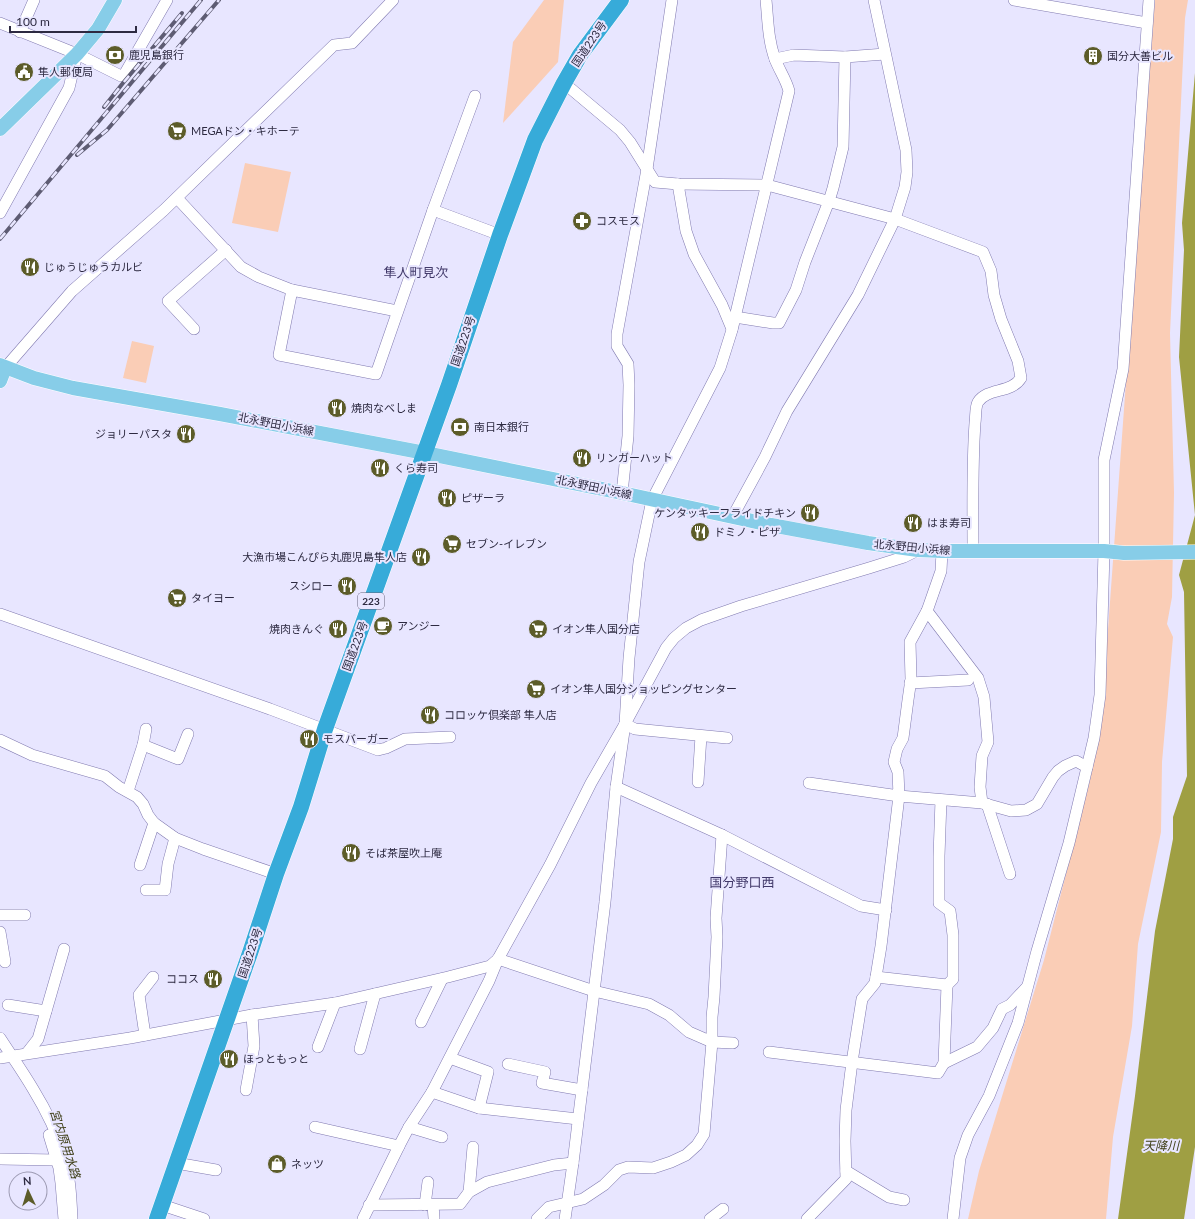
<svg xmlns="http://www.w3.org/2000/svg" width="1195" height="1219" viewBox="0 0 1195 1219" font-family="Lato,'Noto Sans JP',sans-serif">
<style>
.green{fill:#facdb6}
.water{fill:#9f9f43}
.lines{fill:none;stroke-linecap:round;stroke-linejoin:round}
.minor-casing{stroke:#807ab0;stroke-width:12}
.major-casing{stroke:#fff;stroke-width:15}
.highway-casing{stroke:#fff;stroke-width:17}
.minor{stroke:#fff;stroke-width:11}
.major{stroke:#87cde8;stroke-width:14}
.highway{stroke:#37abd9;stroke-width:16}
.rail-casing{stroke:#5e5c73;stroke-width:4}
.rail{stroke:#e8e6ff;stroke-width:2.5;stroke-dasharray:8;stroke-linecap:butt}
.labels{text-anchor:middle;stroke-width:4;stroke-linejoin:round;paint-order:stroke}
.shield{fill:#e8e6ff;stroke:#65627a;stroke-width:1}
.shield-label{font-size:10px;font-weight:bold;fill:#2d2a41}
.street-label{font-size:11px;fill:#2d2a41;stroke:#e8e6ff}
.poi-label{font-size:11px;fill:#2d2a41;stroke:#e8e6ff;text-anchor:start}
.water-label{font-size:12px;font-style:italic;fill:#40401a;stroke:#e8e6ff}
.quarter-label{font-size:13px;fill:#41396a;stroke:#e8e6ff}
</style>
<rect width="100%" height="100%" fill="#e8e6ff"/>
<!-- green -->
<g class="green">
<path d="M544,0h20l-6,62 -55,61 10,-81z"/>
<path d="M1155,0h33l-3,18 -15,315 4,160 -2,104 -5,27 6,13 -11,125 -1,70 -23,112 -6,82 -19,111 -7,82h-138l11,-48 65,-211 46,-180 15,-109 37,-510z"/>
<path d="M245,163l46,9 -13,60 -46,-9z"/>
<path d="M132,341l22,5 -8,37 -23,-5z"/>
</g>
<!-- water -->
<path class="water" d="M1195,73v1074l-11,72h-66l17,-123 20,-165 18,-92v-22l14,-41 -3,-184 -5,-17 16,-60 -16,-158 5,-107 -2,-27z"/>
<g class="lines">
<defs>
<g id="minor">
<path d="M1014,0l133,23"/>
<path d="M0,23l77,31 44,22 3,-1 43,-75"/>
<path d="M20,32l14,-32"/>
<path d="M775,59l19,-4 51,2 40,-3"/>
<path d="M564,83l56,47 10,12 25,40 23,2 89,1 128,34 88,33 8,19 3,24 7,24 17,42 3,17c-10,16 -33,9 -43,24 -3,5 -2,15 -3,21 -3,42 -2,85 -2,128"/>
<path d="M678,184l8,47 8,23 28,51 10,24"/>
<path d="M177,198l64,69 18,10 33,13"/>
<path d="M433,210l42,-114"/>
<path d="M0,213l69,-125 8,-34"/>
<path d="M397,311l-105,-21 -13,65 97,19 57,-164 67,25"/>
<path d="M735,317l38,6h6l17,-33 9,-28 24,-61 4,-13 10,-41 2,-90"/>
<path d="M194,329l-26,-28 58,-51"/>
<path d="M5,368l67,-77 92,-81 170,-165 18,-2 41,-43"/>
<path d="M622,493l6,-57 1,-51 -1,-21 -11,-18v-12l30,-165 25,-169"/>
<path d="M733,516l32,-59 22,-46 71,-116 37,-76 10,-32 2,-15 -1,-22 -32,-150"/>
<path d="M942,551l-1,20 -14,40 51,67 6,19 4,45 -6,14 -2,31 2,16"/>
<path d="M0,614l270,95 108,41 8,-2 19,-9 45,-2"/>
<path d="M910,683l58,-3"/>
<path d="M625,724l10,5 92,9"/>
<path d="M0,740l32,15 73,21 14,11 18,10 6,7 5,11 6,8 21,15 28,11 73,25"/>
<path d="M143,745l3,-16"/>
<path d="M698,782l3,-46"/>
<path d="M809,783l90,13 -1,-24 -4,-10 3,-13 6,-11 5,-38 3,-21 -1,-37 17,-31"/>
<path d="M616,787l106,48 139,71 25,4"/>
<path d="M128,791l15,-46 35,14 10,-25"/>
<path d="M941,800l-2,56v47l11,8 3,24v44l-6,6"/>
<path d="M987,804l23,70"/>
<path d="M140,865l14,-42"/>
<path d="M146,890h19l3,-26 7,-26"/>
<path d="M0,915h25"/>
<path d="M0,932l5,30"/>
<path d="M498,959l96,32 55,13 20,11 20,17 23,10 21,1"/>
<path d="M8,1005l38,6"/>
<path d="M421,1022l21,-43"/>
<path d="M145,1035l-6,-40 14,-18"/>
<path d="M0,1038c11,17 23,34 33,51 11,18 24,44 30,64 7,21 8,44 9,66"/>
<path d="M318,1047l17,-44"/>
<path d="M360,1049l15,-55"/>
<path d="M769,1052l169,21 6,-10 3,-78 -71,-8"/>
<path d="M27,1053l11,-14 26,-90"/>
<path d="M0,1058l130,-20 122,-23 83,-12 113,-26 42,-11 7,-6"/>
<path d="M450,1058l38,14 -9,36"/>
<path d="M944,1063l33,-16 16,-19 9,-19 8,-4 17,-18"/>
<path d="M508,1064l37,8 -3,11 40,7"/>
<path d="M246,1090l8,-44 -2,-31"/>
<path d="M432,1092l47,16 99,11"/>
<path d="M315,1127l84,19"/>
<path d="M409,1127l33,10"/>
<path d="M49,1135l10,33 2,15 3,36"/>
<path d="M0,1159l56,1"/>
<path d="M176,1163l40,7"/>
<path d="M846,1171l43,26 15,3"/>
<path d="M469,1192l4,-45"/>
<path d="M162,1205l42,14"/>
<path d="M369,1205l91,-1 9,-12 18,-10 67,-17 19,-2"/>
<path d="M425,1205l3,-23"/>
<path d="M433,1205l1,13"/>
<path d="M363,1219l36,-73 10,-19 23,-35 57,-111 9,-22 52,-94 41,-82 34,-59 41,-76 8,-10 12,-10 15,-8 40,-14 128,-38 35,-11 14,-7"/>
<path d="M537,1219l12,-12 34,-8 21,-14 15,-15 9,-3 25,1 18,-6 15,-7 11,-10 7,-11 8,-92v-25l2,-20 3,-60 -1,-19 6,-83"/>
<path d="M565,1219l8,-56 32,-261 11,-115 9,-63 4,-66 10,-96 13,-62 68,-132 12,-38 57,-239c-3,-12 -10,-21 -14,-32 -7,-19 -7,-39 -9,-59"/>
<path d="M710,1219l13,-10"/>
<path d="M807,1219l39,-40 -1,-38 1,-31 6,-48 10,-63 13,-16 6,-37 18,-150 83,7 29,8 15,-1 11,-6 16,-27 5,-6 7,-5 11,-5 11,6"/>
<path d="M953,1219l7,-61 8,-23 21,-39 29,-73 19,-72 32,-108 25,-105 6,-43 4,-144v-91l19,-91 26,-369"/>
</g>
<g id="major">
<path d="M0,129l77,-75 21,-25 17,-29"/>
<path d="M0,365l34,13 39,10 147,26 205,39 197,40 149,32 97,18 50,7 24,1h162l20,2 71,-1"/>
<path d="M0,381l5,-13"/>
</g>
<path id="highway" d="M157,1219l93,-266 26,-79 25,-67 24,-78 124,-344 51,-150 35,-95 29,-57 16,-28 41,-55"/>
</defs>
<!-- minor casing -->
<use href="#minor" class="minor-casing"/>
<!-- major casing -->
<use href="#major" class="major-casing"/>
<!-- highway casing -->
<use href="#highway" class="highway-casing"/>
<!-- minor -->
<use href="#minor" class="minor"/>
<!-- major -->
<use href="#major" class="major"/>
<!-- highway -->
<use href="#highway" class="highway"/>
<defs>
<g id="rail">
<path d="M104,107l19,-24 59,-70"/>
<path d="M77,155l30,-25 112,-130"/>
<path d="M0,239l201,-239"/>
</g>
</defs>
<!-- rail casing -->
<use href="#rail" class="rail-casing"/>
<!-- rail -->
<use href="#rail" class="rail"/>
</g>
<!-- icons -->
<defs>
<symbol id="bank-disc" viewBox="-11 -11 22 22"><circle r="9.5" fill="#5c5c29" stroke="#e8e6ff"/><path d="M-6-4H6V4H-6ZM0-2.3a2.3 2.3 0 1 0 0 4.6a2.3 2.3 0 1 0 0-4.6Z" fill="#fff"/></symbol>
<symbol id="building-disc" viewBox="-11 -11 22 22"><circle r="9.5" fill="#5c5c29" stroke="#e8e6ff"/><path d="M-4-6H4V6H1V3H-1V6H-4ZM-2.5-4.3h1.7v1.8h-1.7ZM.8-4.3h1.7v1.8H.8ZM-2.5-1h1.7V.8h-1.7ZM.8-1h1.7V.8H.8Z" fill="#fff"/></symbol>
<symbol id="civic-disc" viewBox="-11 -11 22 22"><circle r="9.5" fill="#5c5c29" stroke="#e8e6ff"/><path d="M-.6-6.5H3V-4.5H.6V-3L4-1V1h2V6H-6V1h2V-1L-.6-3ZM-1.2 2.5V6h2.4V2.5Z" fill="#fff"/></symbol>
<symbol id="supermarket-disc" viewBox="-11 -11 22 22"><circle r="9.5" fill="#5c5c29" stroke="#e8e6ff"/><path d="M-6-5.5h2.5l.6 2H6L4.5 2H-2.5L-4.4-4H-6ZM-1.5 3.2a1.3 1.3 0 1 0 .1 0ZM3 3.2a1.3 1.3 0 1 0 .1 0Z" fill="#fff"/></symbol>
<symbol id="pharmacy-disc" viewBox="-11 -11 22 22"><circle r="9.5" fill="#5c5c29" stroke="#e8e6ff"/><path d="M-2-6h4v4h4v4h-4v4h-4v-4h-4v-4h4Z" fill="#fff"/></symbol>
<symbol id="restaurant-disc" viewBox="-11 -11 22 22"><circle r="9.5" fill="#5c5c29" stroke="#e8e6ff"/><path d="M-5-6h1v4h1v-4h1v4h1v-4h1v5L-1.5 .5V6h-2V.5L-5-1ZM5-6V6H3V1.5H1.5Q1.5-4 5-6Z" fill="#fff"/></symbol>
<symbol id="cafe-disc" viewBox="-11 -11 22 22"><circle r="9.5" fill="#5c5c29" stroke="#e8e6ff"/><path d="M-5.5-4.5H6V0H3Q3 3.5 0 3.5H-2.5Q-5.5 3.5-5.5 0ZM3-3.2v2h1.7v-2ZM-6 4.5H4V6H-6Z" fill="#fff"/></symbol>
<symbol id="shop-disc" viewBox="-11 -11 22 22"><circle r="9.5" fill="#5c5c29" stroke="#e8e6ff"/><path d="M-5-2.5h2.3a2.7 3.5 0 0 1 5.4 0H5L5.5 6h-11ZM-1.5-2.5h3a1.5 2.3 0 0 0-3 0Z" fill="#fff"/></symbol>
</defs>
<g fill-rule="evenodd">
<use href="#bank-disc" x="104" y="44" width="22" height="22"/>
<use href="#building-disc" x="1082" y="45" width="22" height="22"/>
<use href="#civic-disc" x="13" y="61" width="22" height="22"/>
<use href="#supermarket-disc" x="166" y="120" width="22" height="22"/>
<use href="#pharmacy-disc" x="571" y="210" width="22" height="22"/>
<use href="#restaurant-disc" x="19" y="256" width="22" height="22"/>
<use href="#restaurant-disc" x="326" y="397" width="22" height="22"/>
<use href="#bank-disc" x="449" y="416" width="22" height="22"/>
<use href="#restaurant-disc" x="175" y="423" width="22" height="22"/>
<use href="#restaurant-disc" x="571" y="447" width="22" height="22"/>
<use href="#restaurant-disc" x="369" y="457" width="22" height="22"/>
<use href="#restaurant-disc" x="436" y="487" width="22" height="22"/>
<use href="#restaurant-disc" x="799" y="502" width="22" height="22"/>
<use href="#restaurant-disc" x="902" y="512" width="22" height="22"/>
<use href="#restaurant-disc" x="689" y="521" width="22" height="22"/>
<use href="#supermarket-disc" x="441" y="533" width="22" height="22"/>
<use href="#restaurant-disc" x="410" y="546" width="22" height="22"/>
<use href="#restaurant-disc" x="336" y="575" width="22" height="22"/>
<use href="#supermarket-disc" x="166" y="587" width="22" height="22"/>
<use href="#cafe-disc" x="372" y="615" width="22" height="22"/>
<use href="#restaurant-disc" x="327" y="618" width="22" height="22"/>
<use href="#supermarket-disc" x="527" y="618" width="22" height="22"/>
<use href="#supermarket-disc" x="525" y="678" width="22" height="22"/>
<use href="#restaurant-disc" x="419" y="704" width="22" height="22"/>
<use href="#restaurant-disc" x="298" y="728" width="22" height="22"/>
<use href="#restaurant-disc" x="340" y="842" width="22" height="22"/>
<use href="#restaurant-disc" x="202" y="968" width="22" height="22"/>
<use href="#restaurant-disc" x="218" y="1048" width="22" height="22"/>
<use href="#shop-disc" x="266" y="1153" width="22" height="22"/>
</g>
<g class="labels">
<!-- shield labels -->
<rect class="shield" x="358" y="593" width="26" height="16" rx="3"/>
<g class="shield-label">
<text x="371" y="605">223</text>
</g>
<!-- street labels -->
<g class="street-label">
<text transform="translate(589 44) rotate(-56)" y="4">国道223号</text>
<text transform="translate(463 341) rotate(-71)" y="4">国道223号</text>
<text transform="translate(276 424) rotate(11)" y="4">北永野田小浜線</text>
<text transform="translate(594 487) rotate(12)" y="4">北永野田小浜線</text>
<text transform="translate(912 547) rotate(5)" y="4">北永野田小浜線</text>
<text transform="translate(355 646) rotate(-70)" y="4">国道223号</text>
<text transform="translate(250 953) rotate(-71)" y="4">国道223号</text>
</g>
<!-- poi labels -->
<g class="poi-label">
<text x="129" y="59">鹿児島銀行</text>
<text x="1107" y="60">国分大善ビル</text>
<text x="38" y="76">隼人郵便局</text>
<text x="191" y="135">MEGAドン・キホーテ</text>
<text x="596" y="225">コスモス</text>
<text x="44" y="271">じゅうじゅうカルビ</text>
<text x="351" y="412">焼肉なべしま</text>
<text x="474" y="431">南日本銀行</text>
<text x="172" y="438" text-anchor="end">ジョリーパスタ</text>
<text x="596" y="462">リンガーハット</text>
<text x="394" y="472">くら寿司</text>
<text x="461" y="502">ピザーラ</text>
<text x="796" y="517" text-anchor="end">ケンタッキーフライドチキン</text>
<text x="927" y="527">はま寿司</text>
<text x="714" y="536">ドミノ・ピザ</text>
<text x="466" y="548">セブン-イレブン</text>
<text x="407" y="561" text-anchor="end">大漁市場こんぴら丸鹿児島隼人店</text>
<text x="333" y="590" text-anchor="end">スシロー</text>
<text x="191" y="602">タイヨー</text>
<text x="397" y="630">アンジー</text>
<text x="324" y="633" text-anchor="end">焼肉きんぐ</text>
<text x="552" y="633">イオン隼人国分店</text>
<text x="550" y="693">イオン隼人国分ショッピングセンター</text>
<text x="444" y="719">コロッケ倶楽部 隼人店</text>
<text x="323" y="743">モスバーガー</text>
<text x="365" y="857">そば茶屋吹上庵</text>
<text x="199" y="983" text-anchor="end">ココス</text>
<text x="243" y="1063">ほっともっと</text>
<text x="291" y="1168">ネッツ</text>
</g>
<!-- water labels -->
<g class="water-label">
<text transform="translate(65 1144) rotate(72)" y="4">宮内原用水路</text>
<text x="1161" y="1150">天降川</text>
</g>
<!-- quarter labels -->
<g class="quarter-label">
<text x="416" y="277">隼人町見次</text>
<text x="742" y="887">国分野口西</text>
</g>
</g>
<!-- north arrow -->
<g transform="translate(28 1191) rotate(356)"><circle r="19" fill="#e8e6ff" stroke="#9d9bb3"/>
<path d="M0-3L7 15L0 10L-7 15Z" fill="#5c5c29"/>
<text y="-6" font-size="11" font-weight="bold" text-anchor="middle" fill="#2d2a41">N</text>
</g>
<!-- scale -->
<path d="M10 26v6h126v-6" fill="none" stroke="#2d2a41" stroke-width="2"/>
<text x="16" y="26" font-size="12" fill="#2d2a41" stroke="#e8e6ff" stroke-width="3" paint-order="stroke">100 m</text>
</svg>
